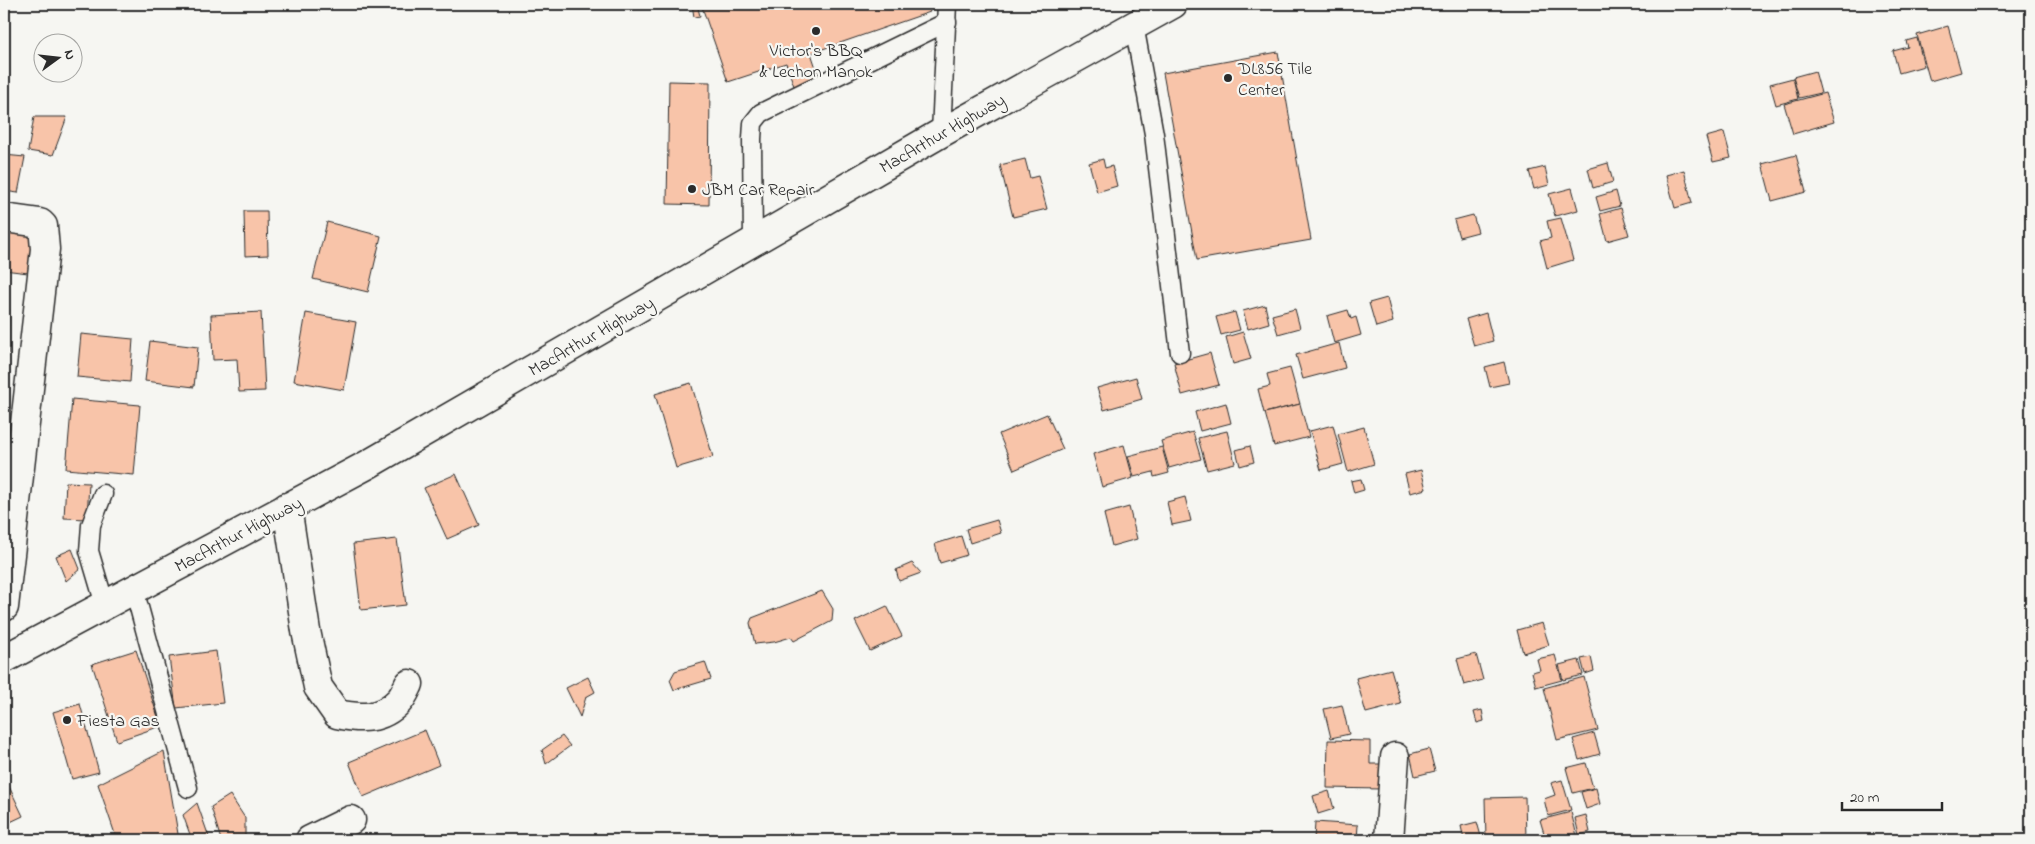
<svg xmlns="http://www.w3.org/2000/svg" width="2035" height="844" viewBox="0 0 2035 844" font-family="'Indie Flower',sans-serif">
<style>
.building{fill:#f8c4a9;stroke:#2b2b2b}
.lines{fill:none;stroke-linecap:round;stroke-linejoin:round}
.lane-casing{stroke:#2b2b2b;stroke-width:21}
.street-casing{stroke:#2b2b2b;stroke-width:31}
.highway-casing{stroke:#2b2b2b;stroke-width:31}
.lane{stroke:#f6f6f2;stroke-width:18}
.street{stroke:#f6f6f2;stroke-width:28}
.highway{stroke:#f6f6f2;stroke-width:28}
.poi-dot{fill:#2b2b2b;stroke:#f6f6f2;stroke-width:2}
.labels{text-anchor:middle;stroke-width:4.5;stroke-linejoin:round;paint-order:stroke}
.poi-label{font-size:18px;fill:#2b2b2b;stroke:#f6f6f2;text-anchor:start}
.street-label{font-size:18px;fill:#2b2b2b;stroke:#f6f6f2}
</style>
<rect width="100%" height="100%" fill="#f6f6f2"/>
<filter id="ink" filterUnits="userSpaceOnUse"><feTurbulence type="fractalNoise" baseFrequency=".02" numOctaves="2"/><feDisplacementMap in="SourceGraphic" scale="10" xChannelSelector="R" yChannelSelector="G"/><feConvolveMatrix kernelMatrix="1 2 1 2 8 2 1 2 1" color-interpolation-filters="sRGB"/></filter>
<g filter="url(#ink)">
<!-- building -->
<g class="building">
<path d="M692,4h5l3,12 -6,1z"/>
<path d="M701,4h226l3,8 -119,41 9,27 -25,9 -9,-26 -58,19z"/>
<path d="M1948,26l13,46 -31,9 -13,-46z"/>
<path d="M1917,38l7,28 -25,7 -6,-22 15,-4 -2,-6z"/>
<path d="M1278,52l33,188 -114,20 -34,-187z"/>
<path d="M1815,71l6,22 -22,5 -6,-21z"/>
<path d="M1793,78l5,21 -22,6 -6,-21z"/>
<path d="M669,81l41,1 -1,123 -42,-1z"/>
<path d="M1825,93l9,29 -41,12 -9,-30z"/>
<path d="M34,117h33l-14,38 -25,-4z"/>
<path d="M1724,132l7,26 -18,4 -7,-25z"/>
<path d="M4,155l21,2 -7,36 -14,-2z"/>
<path d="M1796,155l10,37 -34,9 -10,-37z"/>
<path d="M1025,159l5,19 8,-2 9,33 -34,8 -13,-52z"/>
<path d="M1103,159l2,9 7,-2 5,20 -20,6 -8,-29z"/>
<path d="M1608,163l5,19 -20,6 -5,-19z"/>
<path d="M1545,167l4,18 -15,4 -5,-18z"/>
<path d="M1684,170l8,33 -17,5 -9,-33z"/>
<path d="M1572,188l6,22 -23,6 -6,-22z"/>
<path d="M1616,191l4,15 -20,5 -4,-14z"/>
<path d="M1621,208l8,27 -22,6 -7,-27z"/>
<path d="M244,211h23l1,44 -23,1z"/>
<path d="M1473,215l5,17 -19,5 -5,-17z"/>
<path d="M1561,218l12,42 -26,8 -7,-27 11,-3 -4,-17z"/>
<path d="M327,222l54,14 -13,56 -55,-13z"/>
<path d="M4,223l37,5 -5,46 -32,-4z"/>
<path d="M1387,298l6,24 -17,5 -7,-24z"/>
<path d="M1265,305l4,18 -21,6 -5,-18z"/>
<path d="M4,308l5,1 -1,45h-4z"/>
<path d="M1295,309l5,19 -22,6 -6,-19z"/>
<path d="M1348,310l3,9 5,-2 5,18 -27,8 -7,-27z"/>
<path d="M261,312l4,79 -26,1 -2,-33 -24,1 -2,-45z"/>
<path d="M1235,312l5,18 -19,5 -5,-18z"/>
<path d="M306,313l50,9 -12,68 -50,-9z"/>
<path d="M1486,313l7,28 -19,5 -8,-27z"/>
<path d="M1243,332l8,27 -18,5 -7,-27z"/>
<path d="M81,334l52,5 -3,43 -53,-5z"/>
<path d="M150,341l48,6 -4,40 -49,-6z"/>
<path d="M1339,343l6,25 -42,11 -7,-24z"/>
<path d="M1210,353l9,32 -37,10 -8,-32z"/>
<path d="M1504,362l5,21 -19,4 -5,-20z"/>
<path d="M1290,368l10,36 -36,9 -6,-24 12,-3 -3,-12z"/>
<path d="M1136,377l6,22 -38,11 -7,-22z"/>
<path d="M691,383l22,74 -37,11 -21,-74z"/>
<path d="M72,399l68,6 -6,70 -68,-6z"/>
<path d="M1226,403l5,20 -31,8 -5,-19z"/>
<path d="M1300,404l9,33 -35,9 -9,-33z"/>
<path d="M1047,414l16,35 -49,21 -15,-36z"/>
<path d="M1333,425l10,39 -22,6 -11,-39z"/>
<path d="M1364,427l10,37 -26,8 -10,-38z"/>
<path d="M1227,431l8,32 -28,7 -9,-32z"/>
<path d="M1193,432l8,27 -32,9 -8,-27z"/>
<path d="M1124,445l9,33 -31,9 -9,-33z"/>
<path d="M1250,446l4,16 -14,4 -4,-16z"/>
<path d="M1162,447l7,26 -15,4 -1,-5 -19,5 -6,-21z"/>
<path d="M1421,470l5,19 -16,4 -5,-19z"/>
<path d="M456,474l23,51 -32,14 -23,-51z"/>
<path d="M1361,479l3,11 -10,3 -3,-12z"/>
<path d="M66,482l23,1 -2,36 -23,-1z"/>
<path d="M1185,497l6,24 -19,4 -5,-23z"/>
<path d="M1129,507l8,32 -25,7 -8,-32z"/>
<path d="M997,520l4,13 -31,10 -4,-14z"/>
<path d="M961,536l6,19 -27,8 -5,-19z"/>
<path d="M397,539l9,66 -45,5 -8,-66z"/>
<path d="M72,549l8,20 -14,12 -10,-25z"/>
<path d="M912,563l9,10 -22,8 -3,-11z"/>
<path d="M822,591l11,18 -1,12 -38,20 -3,-4 -17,5 -19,2 -5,-21 2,-5z"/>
<path d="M887,606l15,30 -32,15 -15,-30z"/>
<path d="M1542,623l7,22 -26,8 -6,-23z"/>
<path d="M136,650l25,76 -44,15 -25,-77z"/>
<path d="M216,651l7,52 -47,5 -7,-51z"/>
<path d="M1476,654l7,26 -19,5 -7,-26z"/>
<path d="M1555,655l7,25 -26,7 -4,-15 8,-2 -3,-11z"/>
<path d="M1591,657l3,14 -9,3 -4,-15z"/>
<path d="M1579,660l4,15 -20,5 -4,-15z"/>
<path d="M705,662l6,17 -37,11 -4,-10 5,-9z"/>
<path d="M1391,669l10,35 -35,9 -10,-35z"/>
<path d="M588,677l7,15 -9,5 -6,20 -14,-29z"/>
<path d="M1584,677l14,53 -41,10 -13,-52z"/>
<path d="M80,704l19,68 -27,7 -19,-67z"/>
<path d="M1342,705l7,29 -18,4 -7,-29z"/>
<path d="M1482,710l2,11 -7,2 -3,-11z"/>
<path d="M425,730l14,35 -76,32 -14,-35z"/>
<path d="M1594,733l6,21 -21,6 -6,-21z"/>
<path d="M562,736l8,10 -24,18 -4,-14z"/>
<path d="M1328,740l42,1v23h12l-1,25 -54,-1z"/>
<path d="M1429,749l6,22 -20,5 -5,-22z"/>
<path d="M164,751l15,89h-62l-19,-56z"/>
<path d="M1586,763l7,25 -20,5 -7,-25z"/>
<path d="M4,776l19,40 -19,9z"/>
<path d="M1562,780l9,30 -23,6 -4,-17 11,-4 -4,-12z"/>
<path d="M1596,788l4,16 -14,5 -5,-17z"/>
<path d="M1329,791l5,18 -16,5 -5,-18z"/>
<path d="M230,795l15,23v22h-24l-10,-33z"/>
<path d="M1525,797l1,43h-40l-1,-42z"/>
<path d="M197,803l13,37h-18l-9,-25z"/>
<path d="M1571,812l7,28h-32l-6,-20z"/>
<path d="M1586,815l4,17 -11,3 -4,-17z"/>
<path d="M1315,822l43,3 -1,15h-43z"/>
<path d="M1477,822l5,18h-18l-3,-14z"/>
</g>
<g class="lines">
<defs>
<g id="lane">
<path d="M1134,25l20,109 26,219"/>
<path d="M941,133l6,-129"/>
<path d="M753,243l-1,-104 1,-16 8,-10 186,-91"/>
<path d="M103,494l-12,31 -2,26 16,54"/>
<path d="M134,589l54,199"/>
</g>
<g id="street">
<path d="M4,218l36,5 3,3 2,23 -41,358"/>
<path d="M287,507l19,124 12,56 19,27c23,5 44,6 62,-13 4,-4 7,-11 10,-17"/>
<path d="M310,840l41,-20"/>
<path d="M1389,840l6,-83"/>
</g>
<path id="highway" d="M4,659l363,-194 574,-332 232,-129"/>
</defs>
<!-- lane casing -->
<use href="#lane" class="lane-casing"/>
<!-- street casing -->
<use href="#street" class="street-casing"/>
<!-- highway casing -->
<use href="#highway" class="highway-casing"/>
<!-- lane -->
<use href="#lane" class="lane"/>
<!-- street -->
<use href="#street" class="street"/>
<!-- highway -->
<use href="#highway" class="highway"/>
</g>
</g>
<!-- markers -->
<g class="poi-dot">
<circle cx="816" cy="31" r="5"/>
<circle cx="1228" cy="78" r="5"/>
<circle cx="692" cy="189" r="5"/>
<circle cx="67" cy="720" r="5"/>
</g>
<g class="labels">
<!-- poi labels -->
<g class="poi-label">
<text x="816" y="56" text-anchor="middle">Victor's BBQ<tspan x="816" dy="21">&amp; Lechon Manok</tspan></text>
<text x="1238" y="74">DL856 Tile<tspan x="1238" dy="21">Center</tspan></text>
<text x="702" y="195">JBM Car Repair</text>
<text x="77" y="726">Fiesta Gas</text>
</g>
<!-- street labels -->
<g class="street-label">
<text transform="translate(942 133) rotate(-30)" y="6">MacArthur Highway</text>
<text transform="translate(591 336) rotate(-30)" y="6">MacArthur Highway</text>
<text transform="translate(238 534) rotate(-28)" y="6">MacArthur Highway</text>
</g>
</g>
<!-- margin -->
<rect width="2035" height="844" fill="none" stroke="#f6f6f2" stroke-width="20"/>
<rect x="10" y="10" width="2015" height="824" fill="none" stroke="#2b2b2b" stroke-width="2" filter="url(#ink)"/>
<!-- north arrow -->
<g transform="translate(58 58) rotate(75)"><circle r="24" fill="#f6f6f2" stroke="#a5a5a2"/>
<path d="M0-4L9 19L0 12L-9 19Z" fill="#2b2b2b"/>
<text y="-8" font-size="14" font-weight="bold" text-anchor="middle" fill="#2b2b2b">N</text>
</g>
<!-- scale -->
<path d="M1842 802v8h100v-8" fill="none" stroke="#2b2b2b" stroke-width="2.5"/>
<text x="1850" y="802" font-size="15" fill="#2b2b2b" stroke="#f6f6f2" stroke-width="4" paint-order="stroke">20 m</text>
</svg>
